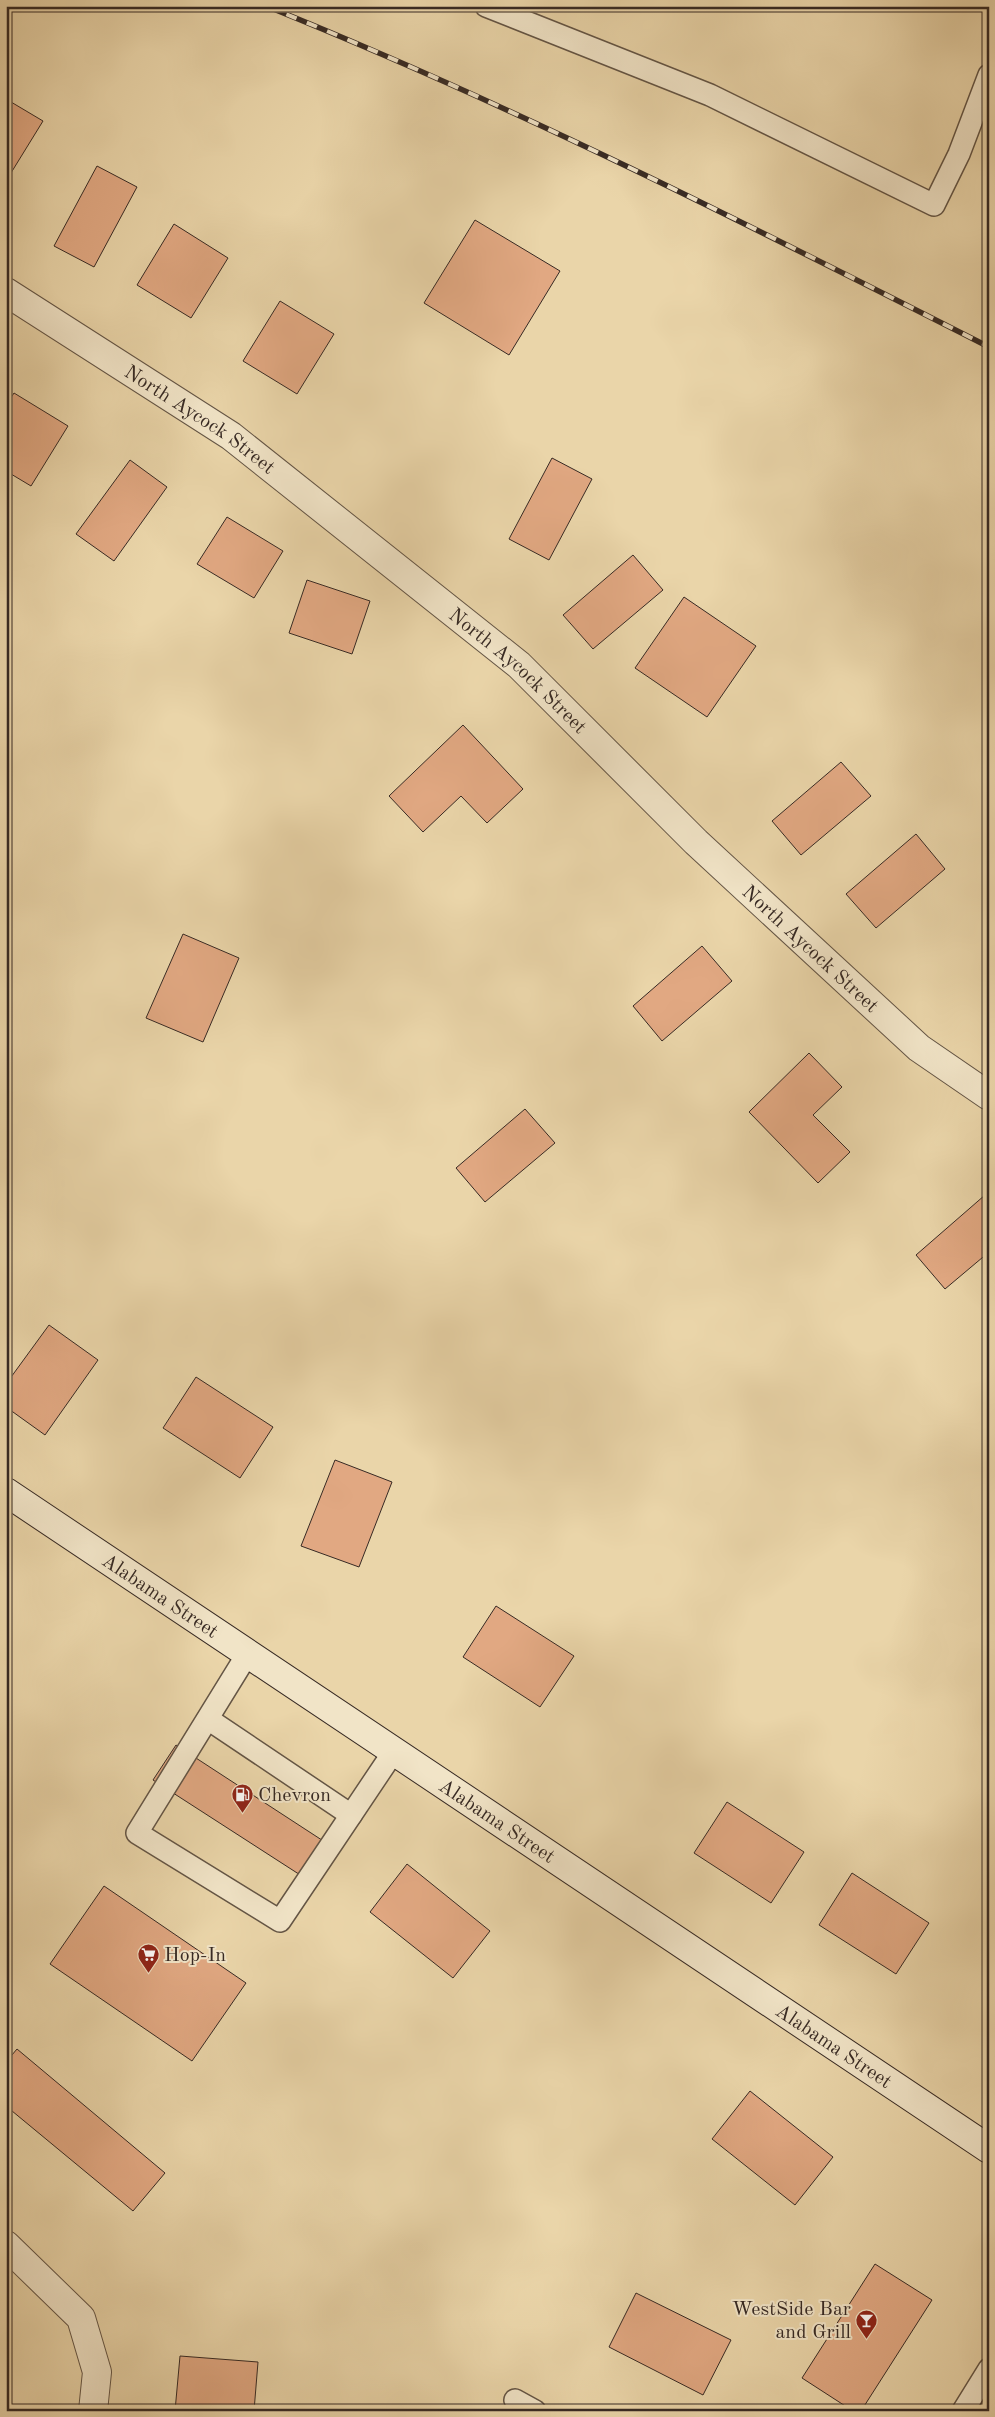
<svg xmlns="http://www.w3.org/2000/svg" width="995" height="2417" viewBox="0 0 995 2417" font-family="'Old Standard TT',serif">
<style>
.building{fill:#e1a882;stroke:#372a24}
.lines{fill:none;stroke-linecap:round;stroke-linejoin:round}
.service-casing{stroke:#645545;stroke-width:24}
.minor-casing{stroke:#645545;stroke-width:30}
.secondary-casing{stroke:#372a24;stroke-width:30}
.service{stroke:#f1e4c7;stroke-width:21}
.minor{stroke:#f1e4c7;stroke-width:28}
.secondary{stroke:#f1e4c7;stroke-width:28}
.rail-casing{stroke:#372a24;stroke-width:5.5}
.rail{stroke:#f1e4c7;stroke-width:4;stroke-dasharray:11;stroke-linecap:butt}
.labels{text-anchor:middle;stroke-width:4;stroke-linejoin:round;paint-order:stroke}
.street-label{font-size:20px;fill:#372a24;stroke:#f1e4c7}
.poi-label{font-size:20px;fill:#372a24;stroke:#f1e4c7;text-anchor:start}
</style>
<rect width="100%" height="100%" fill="#ead5a9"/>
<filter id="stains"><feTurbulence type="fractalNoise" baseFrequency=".004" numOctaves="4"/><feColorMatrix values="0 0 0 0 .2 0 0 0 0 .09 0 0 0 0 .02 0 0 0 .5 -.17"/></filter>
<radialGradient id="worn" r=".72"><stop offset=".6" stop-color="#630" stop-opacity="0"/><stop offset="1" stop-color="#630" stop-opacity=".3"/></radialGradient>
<!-- building -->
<g class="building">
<path d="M6,99l37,22 -37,60z"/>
<path d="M97,166l40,21 -43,80 -40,-21z"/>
<path d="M475,220l85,51 -51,84 -85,-52z"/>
<path d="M174,224l54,34 -37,60 -54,-33z"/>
<path d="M280,301l54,33 -37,60 -54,-33z"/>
<path d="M14,393l54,33 -37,60 -25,-15v-66z"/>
<path d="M552,458l40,21 -43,81 -40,-21z"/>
<path d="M130,460l37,27 -53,74 -38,-27z"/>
<path d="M227,517l56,34 -29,47 -57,-34z"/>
<path d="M633,555l30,35 -70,59 -30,-34z"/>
<path d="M307,580l63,21 -18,53 -63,-21z"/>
<path d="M684,597l72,49 -49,71 -72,-49z"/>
<path d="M463,725l60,64 -36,34 -26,-27 -38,36 -34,-36z"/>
<path d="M841,762l30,34 -70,59 -29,-34z"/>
<path d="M916,834l29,35 -69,59 -30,-34z"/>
<path d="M183,934l56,24 -36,84 -57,-24z"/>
<path d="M702,946l30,35 -70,60 -29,-35z"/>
<path d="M809,1053l33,34 -29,28 37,37 -32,31 -69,-71z"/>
<path d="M525,1109l30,34 -70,59 -29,-34z"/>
<path d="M985,1195l4,4v53l-44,37 -29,-34z"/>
<path d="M49,1325l49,35 -53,75 -39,-28v-23z"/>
<path d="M196,1377l77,50 -33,51 -77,-50z"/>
<path d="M335,1460l57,22 -33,85 -58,-21z"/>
<path d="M496,1606l78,50 -34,51 -77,-50z"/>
<path d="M176,1745l155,101 -23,34 -155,-100z"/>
<path d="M727,1802l77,50 -33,51 -77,-50z"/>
<path d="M407,1864l83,67 -37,47 -83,-66z"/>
<path d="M852,1873l77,50 -33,51 -77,-49z"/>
<path d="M104,1886l142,97 -54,78 -142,-97z"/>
<path d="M17,2049l148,124 -32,38 -127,-105v-44z"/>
<path d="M750,2091l83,66 -38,48 -83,-66z"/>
<path d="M875,2264l57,36 -71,111h-8l-51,-33z"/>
<path d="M636,2293l95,47 -28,55 -94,-48z"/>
<path d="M180,2356l78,6 -4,49h-79z"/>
</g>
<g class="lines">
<defs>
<g id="service">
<path d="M486,6l224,89 224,110 25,-51 30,-79"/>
<path d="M248,1653l-111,180 143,88 114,-170"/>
<path d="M208,1719l143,96"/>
<path d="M515,2400l20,11"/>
<path d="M963,2411l26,-42"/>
</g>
<g id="minor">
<path id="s1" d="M6,292l225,144 288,229 177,177 223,206 70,48"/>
<path d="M6,2245l75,73 16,54 -4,39"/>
</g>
<g id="secondary">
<path id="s2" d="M6,1492l983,657"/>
</g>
</defs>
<!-- service casing -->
<use href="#service" class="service-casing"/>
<!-- minor casing -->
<use href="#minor" class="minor-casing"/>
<!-- secondary casing -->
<use href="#secondary" class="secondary-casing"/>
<!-- service -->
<use href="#service" class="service"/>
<!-- minor -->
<use href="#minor" class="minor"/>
<!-- secondary -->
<use href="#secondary" class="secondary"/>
<defs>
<path id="rail" d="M266,6c247,99 485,220 723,341"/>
</defs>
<!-- rail casing -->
<use href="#rail" class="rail-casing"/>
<!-- rail -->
<use href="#rail" class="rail"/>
</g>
<!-- icons -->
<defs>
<symbol id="fuel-pin" viewBox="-11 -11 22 30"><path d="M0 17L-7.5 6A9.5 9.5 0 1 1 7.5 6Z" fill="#8f2418" stroke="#f1e4c7"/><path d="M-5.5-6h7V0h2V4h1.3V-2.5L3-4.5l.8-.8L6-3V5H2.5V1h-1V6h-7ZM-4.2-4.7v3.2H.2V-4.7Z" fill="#fff"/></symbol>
<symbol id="supermarket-pin" viewBox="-11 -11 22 30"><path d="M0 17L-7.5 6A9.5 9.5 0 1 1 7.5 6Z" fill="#8f2418" stroke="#f1e4c7"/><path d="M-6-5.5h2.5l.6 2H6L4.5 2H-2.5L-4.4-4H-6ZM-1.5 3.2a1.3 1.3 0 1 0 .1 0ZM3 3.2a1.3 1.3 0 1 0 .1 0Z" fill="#fff"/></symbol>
<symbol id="bar-pin" viewBox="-11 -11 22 30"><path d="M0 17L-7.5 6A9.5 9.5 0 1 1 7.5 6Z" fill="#8f2418" stroke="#f1e4c7"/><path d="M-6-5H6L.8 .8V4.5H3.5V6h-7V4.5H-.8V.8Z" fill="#fff"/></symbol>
</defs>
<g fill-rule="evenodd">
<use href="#fuel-pin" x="230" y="1782" width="25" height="34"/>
<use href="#supermarket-pin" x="136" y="1942" width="25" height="34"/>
<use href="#bar-pin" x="854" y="2308" width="25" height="34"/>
</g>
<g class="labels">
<!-- street labels -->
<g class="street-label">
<text dy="7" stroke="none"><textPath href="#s1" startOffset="232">North Aycock Street</textPath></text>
<text dy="7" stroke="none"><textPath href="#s1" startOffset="638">North Aycock Street</textPath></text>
<text dy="7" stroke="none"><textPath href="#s1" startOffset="1042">North Aycock Street</textPath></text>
<text dy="7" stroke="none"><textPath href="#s2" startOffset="186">Alabama Street</textPath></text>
<text dy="7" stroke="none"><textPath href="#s2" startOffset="591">Alabama Street</textPath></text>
<text dy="7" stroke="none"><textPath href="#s2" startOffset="996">Alabama Street</textPath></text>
</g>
<!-- poi labels -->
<g class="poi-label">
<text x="258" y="1801">Chevron</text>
<text x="164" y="1961">Hop-In</text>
<text x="851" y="2315" text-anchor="end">WestSide Bar<tspan x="851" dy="23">and Grill</tspan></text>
</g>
</g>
<!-- margin -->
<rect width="995" height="2417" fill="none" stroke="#ead5a9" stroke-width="25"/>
<rect x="8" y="8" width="980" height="2402" fill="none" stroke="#372a24" stroke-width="2.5"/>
<rect x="12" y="12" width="970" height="2392" fill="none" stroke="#372a24"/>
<rect width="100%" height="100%" filter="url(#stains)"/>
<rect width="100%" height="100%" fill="url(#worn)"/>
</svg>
